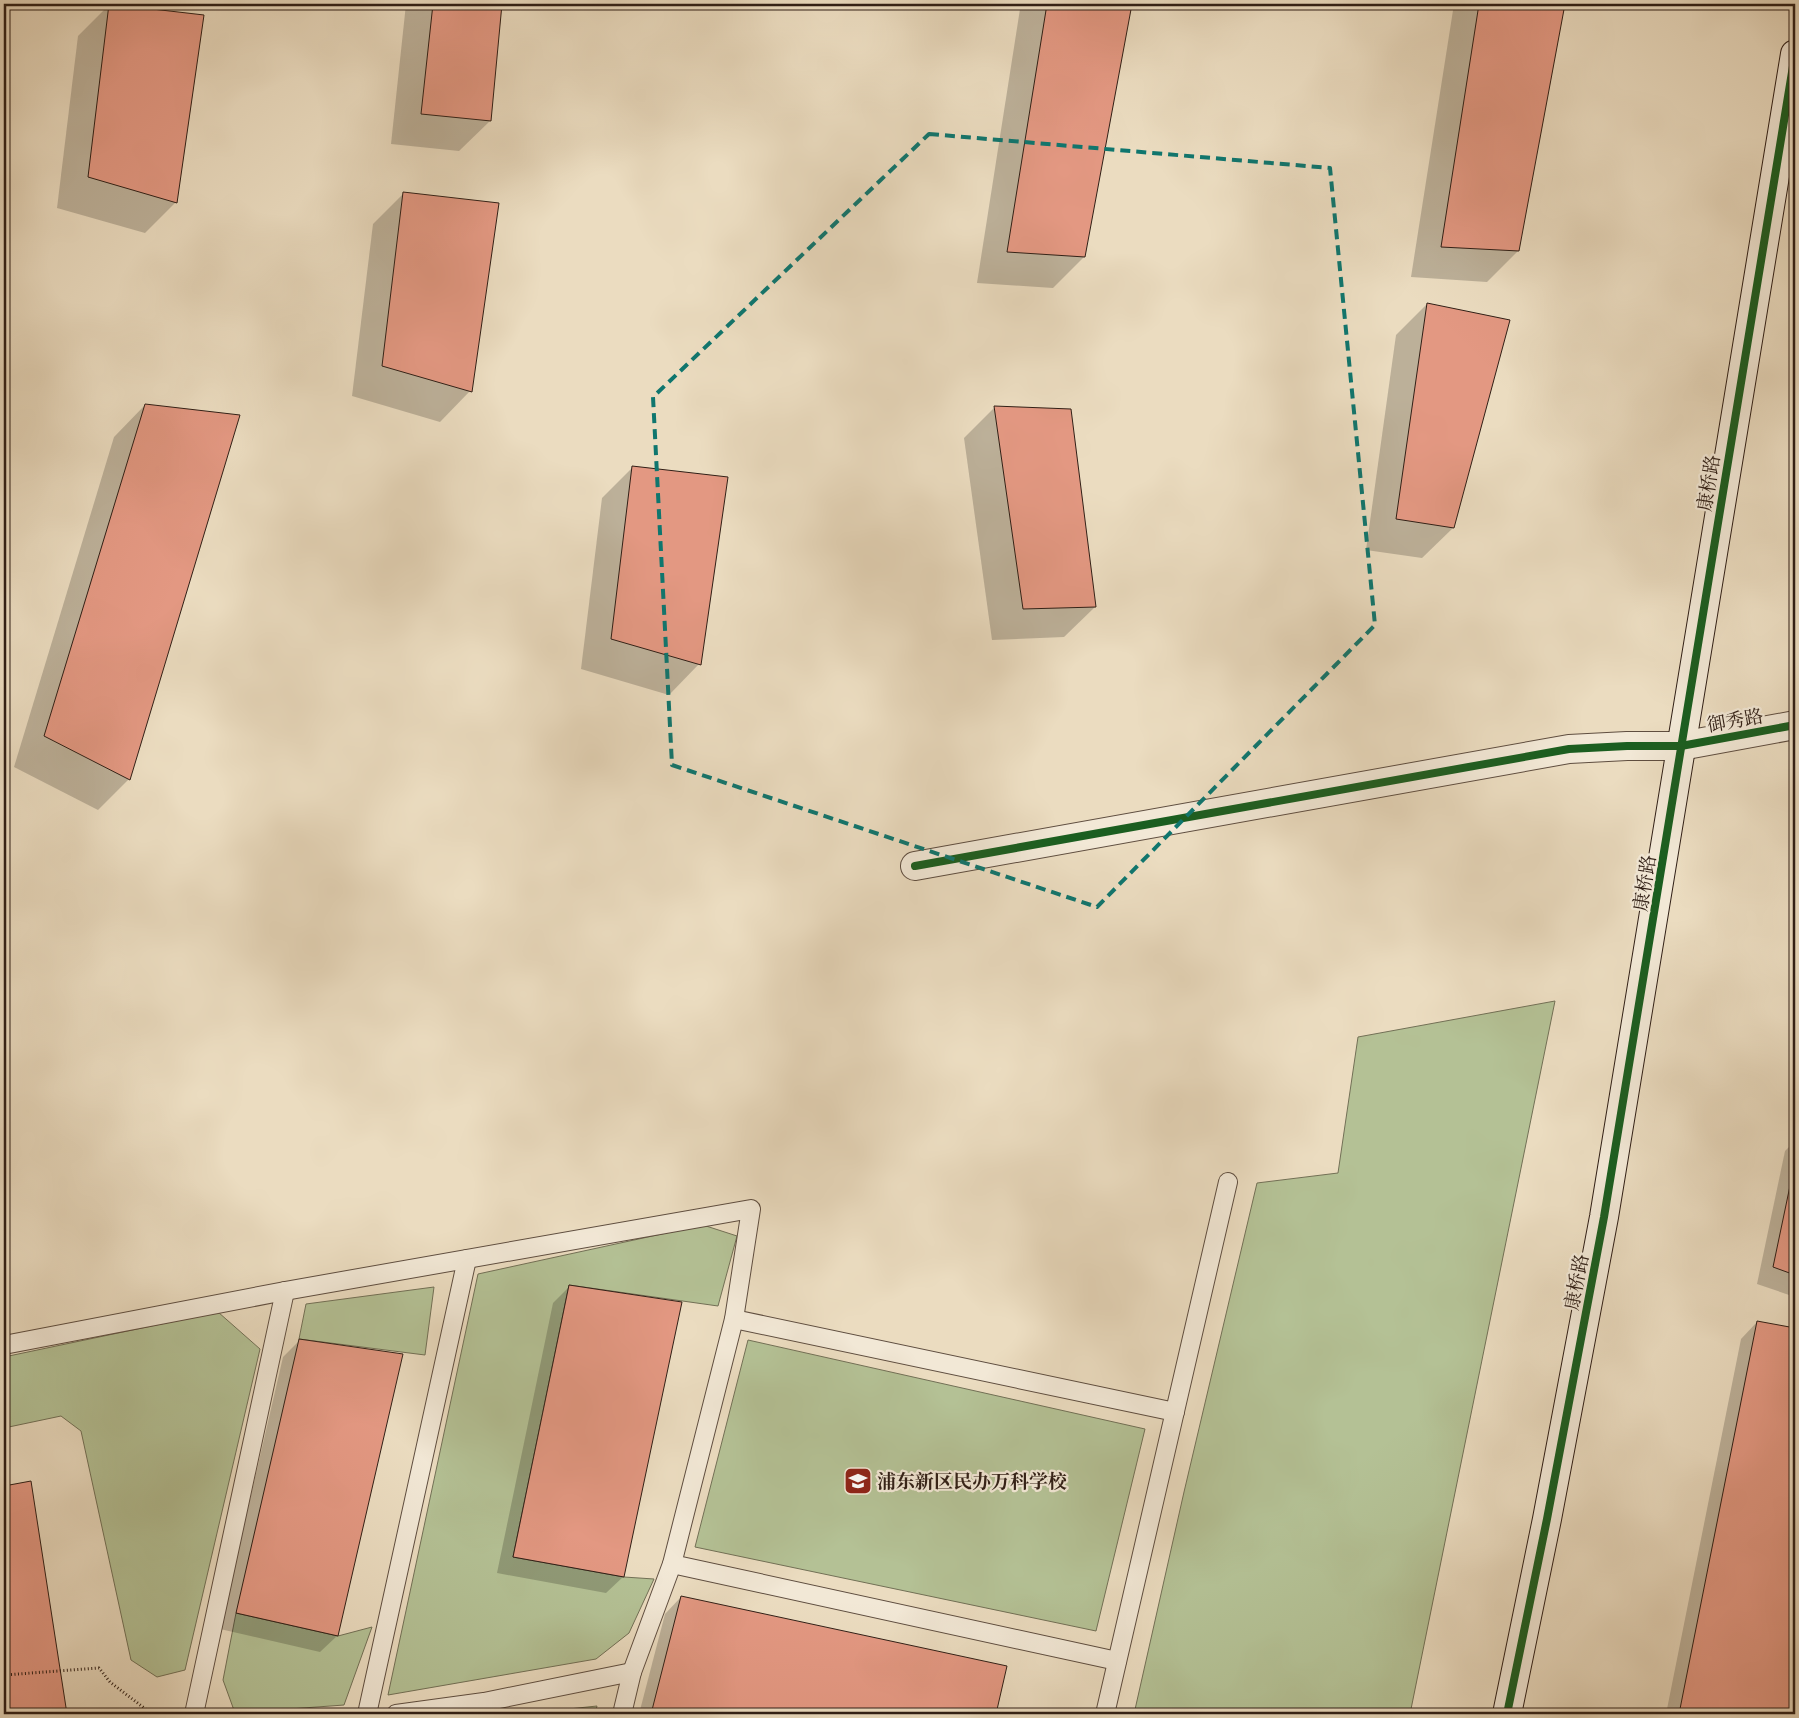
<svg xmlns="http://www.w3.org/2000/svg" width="1799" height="1718" viewBox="0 0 1799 1718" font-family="'IM FELL French Canon','Noto Serif SC',serif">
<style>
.green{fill:#b4c195;stroke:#727056}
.shadow{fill:#0003}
.building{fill:#e39882;stroke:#301f16}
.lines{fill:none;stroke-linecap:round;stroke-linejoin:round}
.lane-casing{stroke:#5f4e40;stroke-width:20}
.street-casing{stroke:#5f4e40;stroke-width:30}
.secondary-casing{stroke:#301f16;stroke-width:30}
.path{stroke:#301f16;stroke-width:3;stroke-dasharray:1 2.5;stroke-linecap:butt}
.lane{stroke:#f2e8d6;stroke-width:18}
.street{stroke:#f2e8d6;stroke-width:28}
.secondary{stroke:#f2e8d6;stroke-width:28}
.cycleway-casing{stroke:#f2e8d6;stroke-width:11}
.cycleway{stroke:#1b5e20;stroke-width:8}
.marked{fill:none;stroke:#0f766e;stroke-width:4;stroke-dasharray:10 6;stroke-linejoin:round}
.labels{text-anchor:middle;stroke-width:4.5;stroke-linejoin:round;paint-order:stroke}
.street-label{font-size:19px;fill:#301f16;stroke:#f2e8d6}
.poi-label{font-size:19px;font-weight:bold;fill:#301f16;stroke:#f2e8d6;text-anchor:start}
</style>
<rect width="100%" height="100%" fill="#ebdcc0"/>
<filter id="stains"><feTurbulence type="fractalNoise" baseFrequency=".004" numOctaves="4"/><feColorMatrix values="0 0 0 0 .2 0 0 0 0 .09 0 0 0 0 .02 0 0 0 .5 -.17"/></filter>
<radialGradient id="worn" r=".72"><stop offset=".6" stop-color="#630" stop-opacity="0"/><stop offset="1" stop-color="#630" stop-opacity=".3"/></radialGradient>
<!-- green -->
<g class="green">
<path d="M1555,1001l-145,713h-276l50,-222 73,-309 81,-10 20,-136z"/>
<path d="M703,1225l34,11 -19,70 -149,-21 -56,272 111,20 30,2 -25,54 -33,26 -208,36 90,-421z"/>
<path d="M434,1287l-9,68 -126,-16 7,-35z"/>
<path d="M218,1312l42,37 -75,321 -28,7 -26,-17 -50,-229 -20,-15 -57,12v-71z"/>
<path d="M748,1340l397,89 -49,202 -401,-84z"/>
<path d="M236,1613l102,23 34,-9 -28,78 -109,8 -12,-33z"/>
<path d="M597,1706l-2,8h-74z"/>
</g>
<!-- shadow -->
<g class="shadow">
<path d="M406,4h95l-11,117 -31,30 -68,-7z"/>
<path d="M1025,4h106l-47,253 -31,31 -76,-5 43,-274z"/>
<path d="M1454,4h110l-46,247 -31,31 -76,-5z"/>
<path d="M109,5l67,197 -31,31 -88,-25 21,-172z"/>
<path d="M404,193l66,198 -30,31 -88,-26 21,-172z"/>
<path d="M1427,304l26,224 -31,30 -56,-8 30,-215z"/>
<path d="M145,405l-16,374 -31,31 -84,-43 100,-330z"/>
<path d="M995,407l100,200 -31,30 -72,3 -28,-202z"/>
<path d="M633,467l66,197 -30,31 -88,-26 21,-171z"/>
<path d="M1795,1141v156l-38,-13 28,-133z"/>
<path d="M570,1286l110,17 -57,274 -17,16 -109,-20 56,-270z"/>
<path d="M1757,1322l38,7v369l-3,16h-126l75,-375z"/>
<path d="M300,1340l101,15 -64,281 -17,16 -100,-23 63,-272z"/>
<path d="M30,1483l35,231h-61v-227z"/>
<path d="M681,1597l324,70 -10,47h-356l26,-100z"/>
</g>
<!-- building -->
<g class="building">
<path d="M109,4l95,11 -27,188 -89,-26z"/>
<path d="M433,4h69l-11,117 -70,-7z"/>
<path d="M1047,4h85l-47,253 -78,-5z"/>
<path d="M1479,4h86l-46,247 -78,-4z"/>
<path d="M403,192l96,11 -27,189 -90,-26z"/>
<path d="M1427,303l83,17 -56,208 -58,-9z"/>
<path d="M145,404l95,11 -110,365 -86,-44z"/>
<path d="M994,406l77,3 25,198 -73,2z"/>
<path d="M632,466l96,11 -27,188 -90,-26z"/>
<path d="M1795,1162v113l-22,-8z"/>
<path d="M569,1285l113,17 -58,275 -111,-20z"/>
<path d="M1757,1321l38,7v377l-1,9h-115z"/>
<path d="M299,1339l104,15 -65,282 -102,-23z"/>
<path d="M31,1481l36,233h-63v-228z"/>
<path d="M681,1596l326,70 -11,48h-345z"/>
</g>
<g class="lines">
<defs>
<g id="lane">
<path d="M734,1319l441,93"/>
<path d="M4,1345l281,-54 466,-82 -17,110 -62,245 -40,108 -10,42"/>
<path d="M672,1564l445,97"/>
<path d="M194,1714l91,-423"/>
<path d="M367,1714l100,-455"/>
<path d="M396,1714l88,-12 148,-30"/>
<path d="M1105,1714l123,-532"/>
</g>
<path id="street" d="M915,866l654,-117 58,-3h54l114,-21"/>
<path id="secondary" d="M1507,1714l40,-195 57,-302 191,-1163"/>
</defs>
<!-- lane casing -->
<use href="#lane" class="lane-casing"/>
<!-- street casing -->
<use href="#street" class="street-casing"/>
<!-- secondary casing -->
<use href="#secondary" class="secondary-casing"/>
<!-- path -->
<path class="path" d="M4,1675l95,-7 11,14 42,32"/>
<!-- lane -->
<use href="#lane" class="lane"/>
<!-- street -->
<use href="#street" class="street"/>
<!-- secondary -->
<use href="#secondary" class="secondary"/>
<defs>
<g id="cycleway">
<path d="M915,866l654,-117 58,-3h54l114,-21"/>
<path d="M1507,1714l40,-195 57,-302 191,-1163"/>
</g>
</defs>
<!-- cycleway casing -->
<use href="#cycleway" class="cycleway-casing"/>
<!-- cycleway -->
<use href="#cycleway" class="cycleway"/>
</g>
<!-- marked area -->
<path class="marked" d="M929,134l401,34 45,457 -278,282 -425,-142 -19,-368z"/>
<!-- icons -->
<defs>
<symbol id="school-square" viewBox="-11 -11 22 22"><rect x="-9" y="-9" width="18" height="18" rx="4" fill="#8f2418" stroke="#f2e8d6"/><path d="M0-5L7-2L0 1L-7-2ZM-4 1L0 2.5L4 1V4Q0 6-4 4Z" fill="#fff"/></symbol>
</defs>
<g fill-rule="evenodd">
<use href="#school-square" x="842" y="1465" width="32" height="32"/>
</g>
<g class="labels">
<!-- street labels -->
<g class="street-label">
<text transform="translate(1708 483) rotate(-81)" y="7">康桥路</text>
<text transform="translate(1735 720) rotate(-10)" y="7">御秀路</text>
<text transform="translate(1644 883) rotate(-81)" y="7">康桥路</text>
<text transform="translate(1576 1282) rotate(-79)" y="7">康桥路</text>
</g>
<!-- poi labels -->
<g class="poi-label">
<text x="877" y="1488">浦东新区民办万科学校</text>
</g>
</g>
<!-- margin -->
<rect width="1799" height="1718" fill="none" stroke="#ebdcc0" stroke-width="20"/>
<rect x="5" y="5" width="1789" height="1708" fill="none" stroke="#301f16" stroke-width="2.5"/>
<rect x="10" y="10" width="1779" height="1698" fill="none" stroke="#301f16"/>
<rect width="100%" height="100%" filter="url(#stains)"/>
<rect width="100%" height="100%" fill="url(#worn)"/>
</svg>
